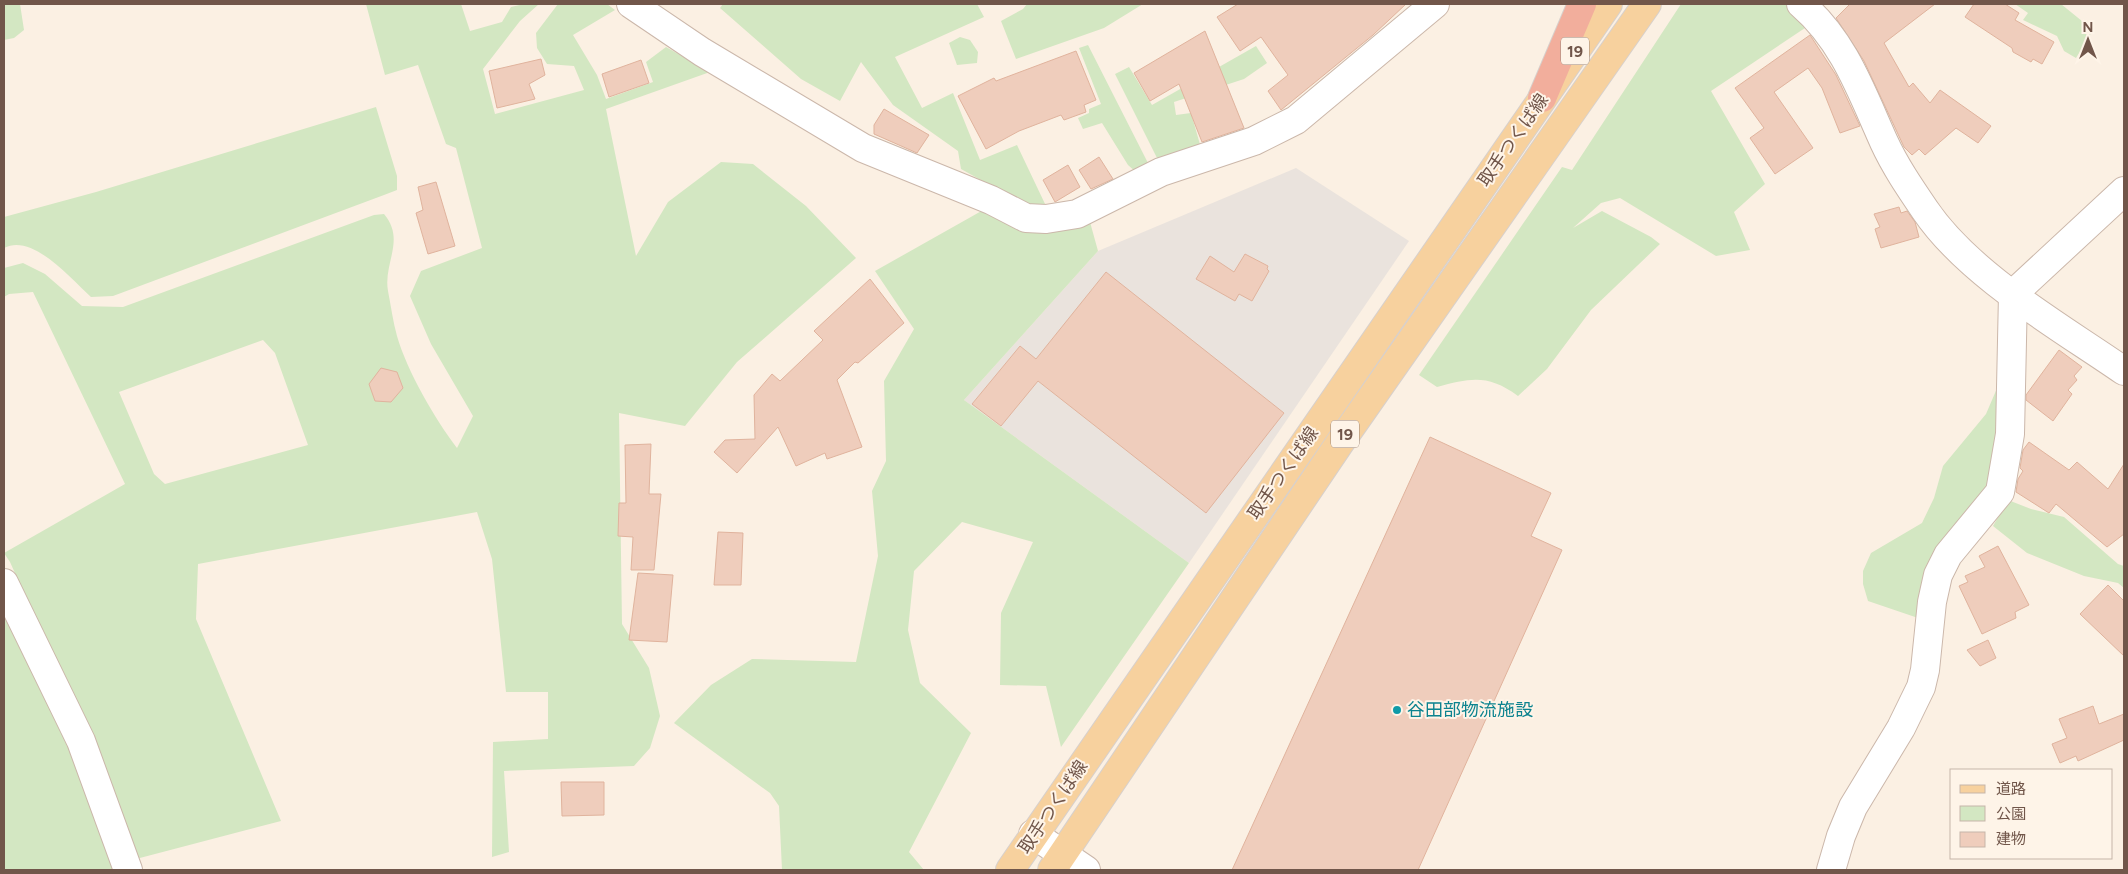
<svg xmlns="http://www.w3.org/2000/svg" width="2128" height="874" viewBox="0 0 2128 874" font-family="Figtree,'Noto Sans JP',sans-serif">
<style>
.industrial{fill:#eae3dd}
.green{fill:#d3e7c2;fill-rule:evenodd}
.building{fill:#efcdbc;stroke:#e0b39d}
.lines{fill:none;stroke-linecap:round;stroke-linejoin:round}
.minor-casing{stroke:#cbb7aa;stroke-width:30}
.major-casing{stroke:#d7d0cc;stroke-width:30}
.highway-casing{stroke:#d7d0cc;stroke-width:30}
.minor{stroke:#fff;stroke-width:28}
.major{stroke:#f7d19e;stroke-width:28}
.highway{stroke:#f2ae9c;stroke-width:28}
.culture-dot{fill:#0f9aa8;stroke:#fef4e8;stroke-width:2}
.labels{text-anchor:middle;stroke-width:4;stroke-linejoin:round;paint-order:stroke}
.shield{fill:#fef4e8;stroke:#9b8579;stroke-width:1}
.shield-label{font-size:16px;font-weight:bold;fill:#71564a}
.street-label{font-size:18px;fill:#71564a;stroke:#fef4e8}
.culture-label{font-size:18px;fill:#0d838f;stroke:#fef4e8;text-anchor:start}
</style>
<rect width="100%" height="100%" fill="#fbf0e3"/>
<!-- industrial -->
<path class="industrial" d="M1296,168l113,73 -220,322 -225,-163 134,-149z"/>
<!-- green -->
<g class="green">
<path d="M4,4h16l4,26 -10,8 -10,2z"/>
<path d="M366,4h95l9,27 32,-9 9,-15 13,-3h15l-19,17 -37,48 12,45 89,-24 -10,-24 -27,-2 -10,-16 -1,-15 22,-29h49l8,6 -42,25 24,40 9,24 47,-17 -7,-20 20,-15 44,25 -104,37 30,147 32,-54 53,-40 32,2 53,42 50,52 -119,104 -52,64 -66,-13 3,211 27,44 11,48 -10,32 -16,18 -130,5 5,81 -17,5 1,-115 55,-3v-47h-42l-14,-133 -15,-47 -279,52 -2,55 85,202 -145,38 -60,-149 -66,-148 -6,-9 121,-69 -92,-192 -24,2 -5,3v-29l19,-5 22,11 37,32 41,1 251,-92 10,-1c22,26 -1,49 4,77 3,15 5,31 9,45 10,35 38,83 60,112l16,-32 -42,-72 -21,-48 11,-25 61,-23 -26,-100 -10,-4 -28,-79 -33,10zM263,340l12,13 33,92 -143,39 -11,-10 -35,-82z"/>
<path d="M723,4h254l7,13 -89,40 27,51 31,-15 27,67 37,-15 29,61 -22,-2 -63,-35 -3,-18 -65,-46 -32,-43 -21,39 -39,-22 -81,-71z"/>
<path d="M1027,4h116l-39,24 -88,31 -15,-38 22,-12z"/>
<path d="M1681,4h104l23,22 -97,65 54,93 -31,28 16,38 -34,6 -96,-58 -19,5 -28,25 29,-17 49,26 9,7 -69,66 -44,59 -29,27c-30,-22 -47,-18 -81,-9l-18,-12 143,-208 10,3z"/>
<path d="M2015,4h46l32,26 -17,28 -12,-7 -7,-15 -34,-16 5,-7z"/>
<path d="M960,37l10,3 8,12 -1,11 -20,2 -8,-22z"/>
<path d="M1088,45l61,120 -12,8 -9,-8 -26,-42 -19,6 -5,-11 11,-5v-4l12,-5 -22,-56z"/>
<path d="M1256,46l11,17 -23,16 -70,23 2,13 15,-2 10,35 -43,12 -43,-86 14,-7 23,38z"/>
<path d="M376,107l21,69v14l-13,5 -271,101 -22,1c-20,-18 -58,-64 -87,-49v-31l92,-25z"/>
<path d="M985,209l28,18 54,3 23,-8 8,29 -134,149 225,163 -128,184 -15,-61 -46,-1 1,-72 32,-71 -71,-20 -48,49 -6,59 12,53 51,50 -62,119 15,18h-142l-3,-64 -9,-13 -96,-70 37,-38 41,-26 104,3 22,-106 -6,-65 14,-30 -2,-80 30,-52 -39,-58z"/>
<path d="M2001,379l-7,102 -73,138 -53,-18 -5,-17v-13l8,-18 51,-30 12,-25 9,-32 43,-52z"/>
<path d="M2008,500l23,9 33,8 54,47 6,2v22l-6,-5 -34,-7 -57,-23 -34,-27z"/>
<path d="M4,604l71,138 47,128h-118z"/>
</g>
<!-- building -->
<g class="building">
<path d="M1238,4h168l-33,31 -92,75 -13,-19 20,-16 -27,-38 -21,14 -23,-34z"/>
<path d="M1850,4h85l-51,39 25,44 4,-4 17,20 10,-13 51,36 -13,17 -22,-15 -31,27 -6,-6 -7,6 -8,-8 -40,-86 -28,-43z"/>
<path d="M1974,4h31l14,9 -4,7 39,22 -12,22 -9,-5 -2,3 -18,-10 -1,-4 -47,-31z"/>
<path d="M1205,31l39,97 -42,14 -23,-58 -29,17 -16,-28z"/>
<path d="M1810,35l26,40 24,51 -20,7 -18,-45 -14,-20 -34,24 39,56 -38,26 -25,-36 14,-10 -29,-40z"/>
<path d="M1076,51l20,49 -12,5 2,7 -22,8 -3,-5 -42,16 -33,18 -28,-53 36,-18 2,3z"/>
<path d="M541,59l4,16 -16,9 6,15 -38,9 -8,-37z"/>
<path d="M641,60l8,23 -40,14 -7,-23z"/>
<path d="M884,109l45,26 -12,18 -43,-19v-9z"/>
<path d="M1099,157l14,22 -22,10 -12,-19z"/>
<path d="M1068,165l12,22 -25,15 -12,-22z"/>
<path d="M436,182l19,64 -27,8 -12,-41 7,-3 -5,-23z"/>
<path d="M1899,207l2,6 6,-2 8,11 4,15 -38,11 -6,-19 5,-2 -6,-13z"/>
<path d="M1245,254l23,12 -1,3 2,2 -17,30 -13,-7 -4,7 -39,-22 14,-23 24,16z"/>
<path d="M1106,272l178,141 -78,100 -168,-132 -37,45 -29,-22 48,-58 16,13z"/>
<path d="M870,279l34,44 -46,40 -3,-1 -18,18 25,67 -35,12 -2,-6 -29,13 -18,-39 -41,46 -23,-21 11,-12 30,-1 -1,-44 18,-21 8,7 43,-41 -9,-9z"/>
<path d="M2059,350l23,17 -8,9 3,4 -9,10 4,4 -19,27 -27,-21v-5z"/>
<path d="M381,368l16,4 6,16 -12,14 -16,-1 -6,-17z"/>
<path d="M1430,437l121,56 -20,43 31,14 -144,320h-186z"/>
<path d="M2029,442l40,28 8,-8 31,27 16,-25v70l-17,13 -51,-43 -7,9 -33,-21 2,-13 5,-8 -3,-3 3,-18z"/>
<path d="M651,444l-2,50h12l-7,76h-23l2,-33 -15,-1 1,-33h7l-1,-58z"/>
<path d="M718,532l25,1 -2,52h-27z"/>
<path d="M1998,546l31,59 -14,7 1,6 -34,16 -23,-48 9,-4 -3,-6 20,-9 -6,-11z"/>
<path d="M638,573l35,2 -6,67 -38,-2z"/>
<path d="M2108,585l16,16v55l-44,-42z"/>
<path d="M1988,640l8,18 -16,8 -13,-16z"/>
<path d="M2093,706l6,18 25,-10v26l-46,21 -2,-5 -16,7 -8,-19 15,-6 -8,-19z"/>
<path d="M561,782h43v33l-42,1z"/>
</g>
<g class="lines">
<defs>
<g id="minor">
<path d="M631,4l71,48 161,96 128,52 35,18 20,1 31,-5 84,-42 93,-31 42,-21 139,-116"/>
<path d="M1801,4c43,37 60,87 83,138 11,24 26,46 41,68 44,65 134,116 199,161"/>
<path d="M4,583l77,158 47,129"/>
<path d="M1033,834l53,36"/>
<path d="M1831,870l10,-34 12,-29 48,-79 20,-41 4,-17 7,-68 6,-27 10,-20 52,-63 10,-58 3,-140 111,-103"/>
</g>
<g id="major">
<path d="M1010,870l598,-866"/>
<path d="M1052,870l287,-426 308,-440"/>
</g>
<path id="highway" d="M1542,98l40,-94"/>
</defs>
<!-- minor casing -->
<use href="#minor" class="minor-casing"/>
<!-- major casing -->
<use href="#major" class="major-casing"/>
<!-- highway casing -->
<use href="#highway" class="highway-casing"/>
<!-- minor -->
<use href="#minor" class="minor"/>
<!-- major -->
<use href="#major" class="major"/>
<!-- highway -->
<use href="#highway" class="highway"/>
</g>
<!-- markers -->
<circle class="culture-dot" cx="1397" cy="710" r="5"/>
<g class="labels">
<!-- shield labels -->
<g class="shield">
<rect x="1561" y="37.5" width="28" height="27" rx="4"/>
<rect x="1331" y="420.5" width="28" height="27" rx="4"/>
</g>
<g class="shield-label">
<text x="1575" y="57">19</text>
<text x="1345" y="440">19</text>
</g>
<!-- street labels -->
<g class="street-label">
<text transform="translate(1513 140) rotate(-55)" y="6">取手つくば線</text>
<text transform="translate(1283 473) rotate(-55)" y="6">取手つくば線</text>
<text transform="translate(1053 807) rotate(-56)" y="6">取手つくば線</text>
</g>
<!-- culture labels -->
<g class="culture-label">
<text x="1407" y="716">谷田部物流施設</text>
</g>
</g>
<!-- border -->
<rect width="2128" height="874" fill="none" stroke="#71564a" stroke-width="10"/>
<!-- legend -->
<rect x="1950" y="769" width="162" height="90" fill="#fef4e8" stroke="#c6b5a9"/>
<rect x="1960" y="785" width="25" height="8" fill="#f7d19e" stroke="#c6b5a9"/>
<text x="1996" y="794" font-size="15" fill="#71564a">道路</text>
<rect x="1960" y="806" width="25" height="15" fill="#d3e7c2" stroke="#c6b5a9"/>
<text x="1996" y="819" font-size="15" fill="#71564a">公園</text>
<rect x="1960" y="832" width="25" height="15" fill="#efcdbc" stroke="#c6b5a9"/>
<text x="1996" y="844" font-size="15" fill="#71564a">建物</text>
<!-- north arrow -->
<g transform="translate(2088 40)" stroke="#fef4e8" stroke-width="4" paint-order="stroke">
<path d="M0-4L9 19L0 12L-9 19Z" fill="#71564a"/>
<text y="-8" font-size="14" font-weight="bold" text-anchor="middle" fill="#71564a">N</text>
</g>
</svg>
